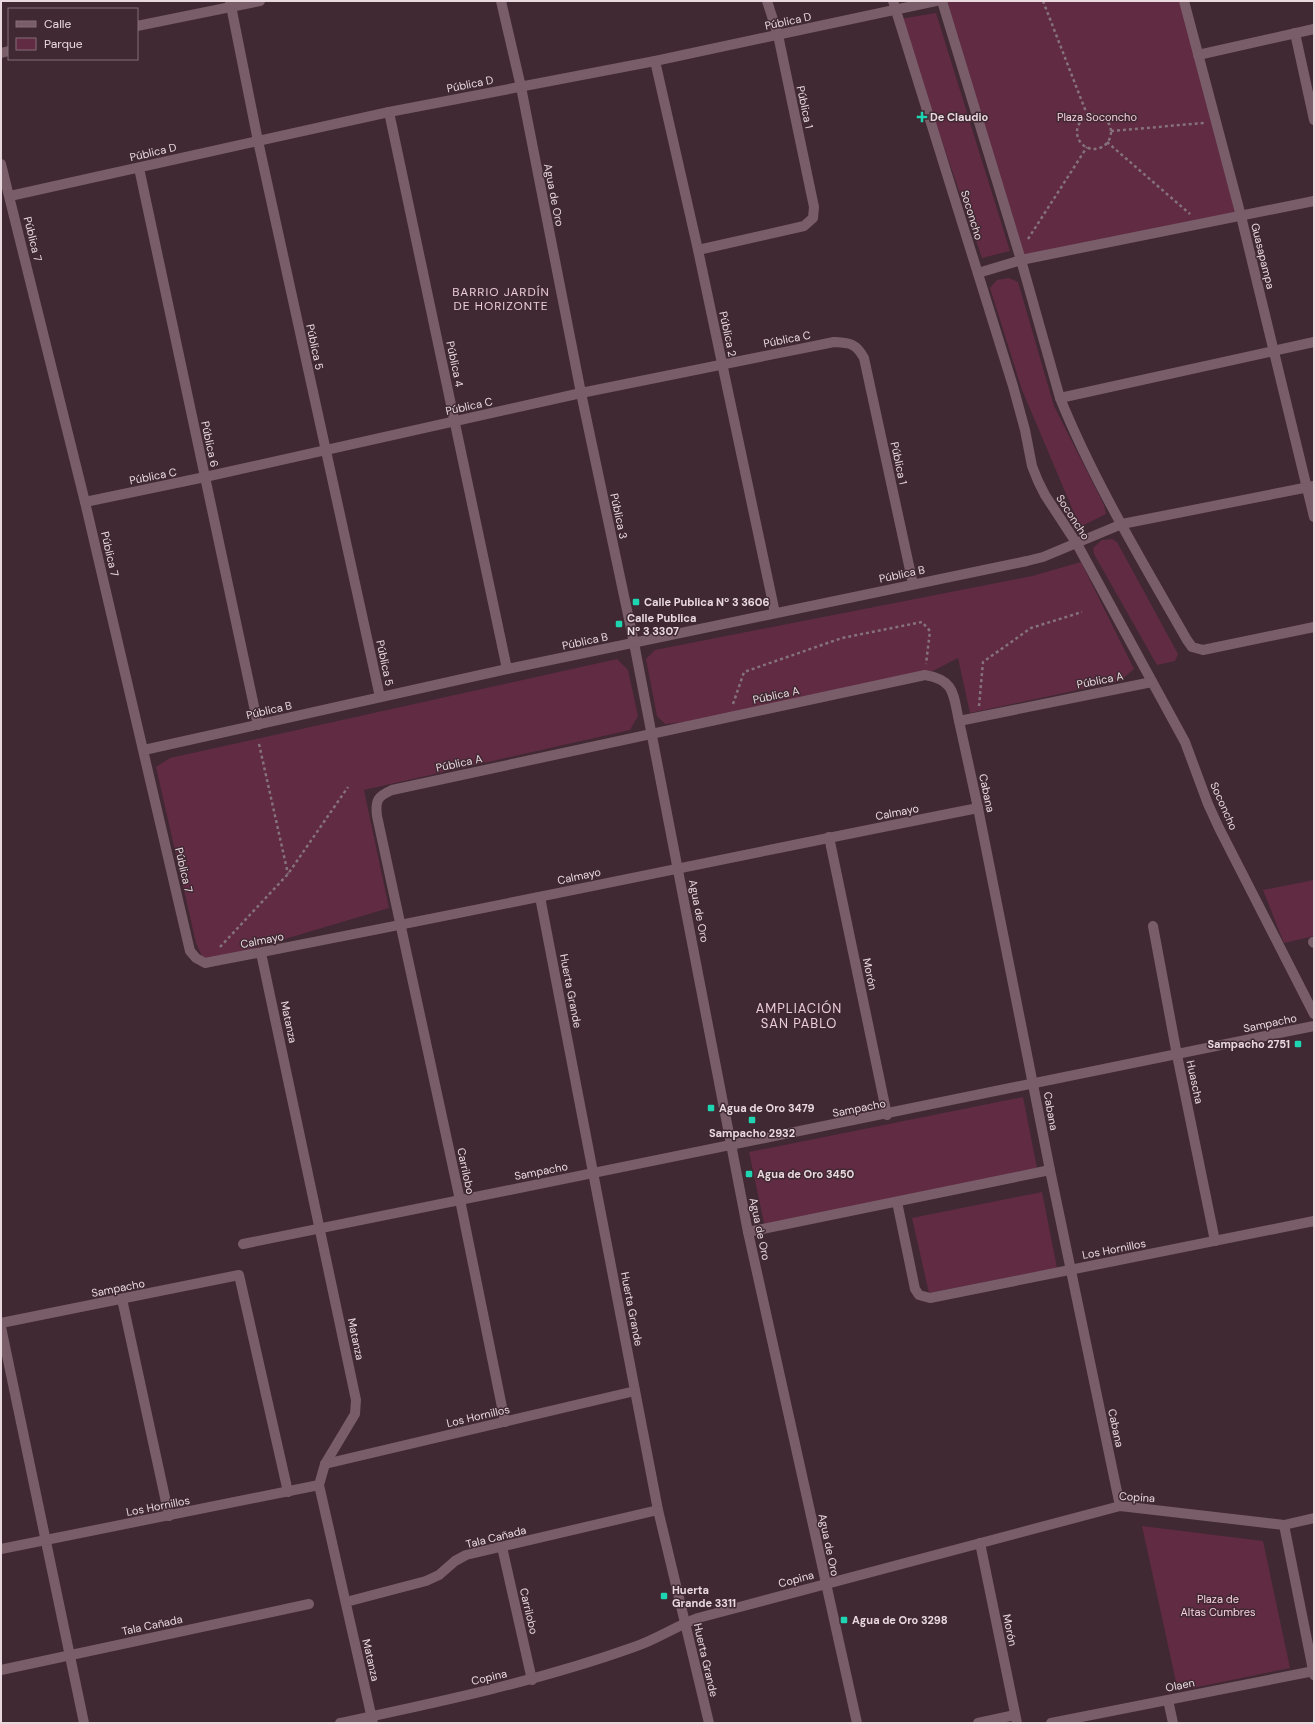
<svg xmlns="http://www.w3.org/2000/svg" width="1315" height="1724" viewBox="0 0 1315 1724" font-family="'DM Sans',sans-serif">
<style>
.green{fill:#602b43}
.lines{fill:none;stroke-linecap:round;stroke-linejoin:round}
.path{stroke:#86727a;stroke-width:2.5;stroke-dasharray:3 3;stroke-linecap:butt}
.minor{stroke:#795d68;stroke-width:10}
.poi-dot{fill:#1dd5b1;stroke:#402932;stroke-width:1.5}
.labels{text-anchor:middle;stroke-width:3;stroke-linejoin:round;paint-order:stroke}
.street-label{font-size:11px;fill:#e9d9df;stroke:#402932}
.poi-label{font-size:11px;font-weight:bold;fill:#e9d9df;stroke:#402932;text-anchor:start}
.park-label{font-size:11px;fill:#f6cedd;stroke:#402932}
.neighbourhood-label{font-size:12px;letter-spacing:1px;fill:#ebcdd8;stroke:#402932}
.quarter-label{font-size:13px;letter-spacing:1px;fill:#ebcdd8;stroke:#402932}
</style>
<rect width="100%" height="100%" fill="#402932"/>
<!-- green -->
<g class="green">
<path d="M942,1h242l57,215 -220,44z"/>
<path d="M936,13l74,238 -28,7 -82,-239z"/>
<path d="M1009,278l9,4 36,124 50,99 2,9 -26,13 -58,-137 -32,-102 7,-8z"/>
<path d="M1112,539l5,3 61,112 -3,7 -18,4 -63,-111 -1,-6 9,-8z"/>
<path d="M1081,562l53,107 -14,12 -150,32 -12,-55 -33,17 -197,43 -63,6 -8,-8 -11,-57 9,-9 377,-74z"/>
<path d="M617,659l11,11 10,46 -8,14 -266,60 25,118 -184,55 -9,-20 -40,-176 14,-9z"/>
<path d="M1314,880v56l-30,7 -21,-53z"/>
<path d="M1023,1097l15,76 -273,55 -16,-76z"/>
<path d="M1042,1192l15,76 -128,25 -17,-75z"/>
<path d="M1142,1526l121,15 27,127 -112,23z"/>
</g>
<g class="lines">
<!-- path -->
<g class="path">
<path d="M1043,1l45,116"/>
<circle cx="1094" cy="132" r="17"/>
<path d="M1111,131l93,-8"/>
<path d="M1107,142l83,72"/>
<path d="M1028,239l59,-92"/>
<path d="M733,704l11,-32 98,-34 80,-16 8,9 -4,33"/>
<path d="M979,706l4,-44 48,-34 51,-16"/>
<path d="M259,744l29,130"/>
<path d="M220,947l68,-73 60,-87"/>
</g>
<!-- minor -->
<g class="minor">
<path d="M230,1l28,140 122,556"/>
<path d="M501,1l20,86 60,306 53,250 114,589 109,491"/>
<path d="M893,1l120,385 12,44 7,36 6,15 7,14 32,49 108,198 23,62 11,24 95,186"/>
<path d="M942,1l79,259 39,138c34,84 82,163 127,242l5,7 11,3 111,-23"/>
<path d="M1184,1l57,215 73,301"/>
<path d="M137,26l123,-25"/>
<path d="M1295,33l19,87"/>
<path d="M1,53l8,-2"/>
<path d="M1198,55l116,-26"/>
<path d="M655,61l43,189 77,363"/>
<path d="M389,112l118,557"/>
<path d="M1,164l84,338 105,449 6,7 9,5c258,-49 515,-104 773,-155"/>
<path d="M139,168l119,557"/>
<path d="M10,196l379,-84 266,-51 281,-60"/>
<path d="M698,250l106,-24 9,-8 1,-11 -36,-172 -11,-34"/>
<path d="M978,273l43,-13 293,-59"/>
<path d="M1060,398l254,-56"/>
<path d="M85,502l120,-25 376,-84 253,-51c16,1 22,1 30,16l49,226"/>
<path d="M959,721l19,87 72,362 70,336"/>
<path d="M144,750l363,-81 520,-108 16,-4 79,-33 192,-38"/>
<path d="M829,837l58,278"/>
<path d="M540,897l118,613 51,213"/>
<path d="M1153,926l24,129 38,186"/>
<path d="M1313,942l1,1"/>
<path d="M261,953l95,447 -1,14 -30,50 -6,21 54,238"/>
<path d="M897,1202l18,87 4,6 11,3 384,-77"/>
<path d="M748,1232l302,-62"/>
<path d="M243,1244c357,-73 715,-143 1071,-218"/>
<path d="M122,1299l47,217"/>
<path d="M1,1323l238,-48 49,217"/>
<path d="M1,1327l83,396"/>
<path d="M505,1422l-45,-222 -83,-384c-2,-16 1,-20 15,-26l533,-115c30,5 28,19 34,46l193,-39"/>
<path d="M325,1464l310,-73"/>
<path d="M1284,1525l30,150"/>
<path d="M980,1543l37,180"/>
<path d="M502,1547l30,133"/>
<path d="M1,1549l318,-64"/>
<path d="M346,1602l80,-21 13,-6 16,-14 11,-6 192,-45"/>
<path d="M1,1670l308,-66"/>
<path d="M1168,1700l5,23"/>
<path d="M340,1723c99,-21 199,-42 294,-76 22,-7 42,-21 64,-29l422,-112 164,19 30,-7"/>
<path d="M978,1723l37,-8"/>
<path d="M1051,1723l263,-52"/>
</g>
</g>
<!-- markers -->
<g class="poi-dot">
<path d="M920 111h4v4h4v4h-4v4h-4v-4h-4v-4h4z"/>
<rect x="632" y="598" width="8" height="8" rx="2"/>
<rect x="615" y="620" width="8" height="8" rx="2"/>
<rect x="1294" y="1040" width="8" height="8" rx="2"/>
<rect x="707" y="1104" width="8" height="8" rx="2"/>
<rect x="748" y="1116" width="8" height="8" rx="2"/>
<rect x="745" y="1170" width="8" height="8" rx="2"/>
<rect x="660" y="1592" width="8" height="8" rx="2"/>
<rect x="840" y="1616" width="8" height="8" rx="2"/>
</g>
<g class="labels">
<!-- street labels -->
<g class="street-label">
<text transform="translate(788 21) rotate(-12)" y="4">Pública D</text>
<text transform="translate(470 84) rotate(-11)" y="4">Pública D</text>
<text transform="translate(805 107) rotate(78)" y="4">Pública 1</text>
<text transform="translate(153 152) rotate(-13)" y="4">Pública D</text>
<text transform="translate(554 195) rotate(79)" y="4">Agua de Oro</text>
<text transform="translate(972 215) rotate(73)" y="4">Soconcho</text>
<text transform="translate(33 239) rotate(76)" y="4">Pública 7</text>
<text transform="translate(1263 256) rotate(76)" y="4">Guasapampa</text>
<text transform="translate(728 334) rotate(78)" y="4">Pública 2</text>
<text transform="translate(787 339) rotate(-11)" y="4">Pública C</text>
<text transform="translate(315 347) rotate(78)" y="4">Pública 5</text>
<text transform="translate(455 364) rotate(78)" y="4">Pública 4</text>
<text transform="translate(469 406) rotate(-12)" y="4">Pública C</text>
<text transform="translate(210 444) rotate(78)" y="4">Pública 6</text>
<text transform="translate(899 463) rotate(78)" y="4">Pública 1</text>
<text transform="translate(153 476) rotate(-11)" y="4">Pública C</text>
<text transform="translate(619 516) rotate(78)" y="4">Pública 3</text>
<text transform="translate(1073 517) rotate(57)" y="4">Soconcho</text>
<text transform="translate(110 554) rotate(77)" y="4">Pública 7</text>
<text transform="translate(902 574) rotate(-12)" y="4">Pública B</text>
<text transform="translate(585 641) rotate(-12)" y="4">Pública B</text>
<text transform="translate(385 663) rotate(78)" y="4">Pública 5</text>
<text transform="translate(1100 680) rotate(-11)" y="4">Pública A</text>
<text transform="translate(776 695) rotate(-12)" y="4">Pública A</text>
<text transform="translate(269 710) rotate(-13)" y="4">Pública B</text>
<text transform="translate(459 763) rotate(-12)" y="4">Pública A</text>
<text transform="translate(987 793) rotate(78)" y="4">Cabana</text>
<text transform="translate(1224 806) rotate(66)" y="4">Soconcho</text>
<text transform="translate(897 812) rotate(-11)" y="4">Calmayo</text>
<text transform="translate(184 870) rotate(77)" y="4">Pública 7</text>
<text transform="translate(579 876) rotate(-12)" y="4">Calmayo</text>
<text transform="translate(699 911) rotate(79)" y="4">Agua de Oro</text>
<text transform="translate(262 940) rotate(-11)" y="4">Calmayo</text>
<text transform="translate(870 974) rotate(78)" y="4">Morón</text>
<text transform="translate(571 991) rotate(79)" y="4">Huerta Grande</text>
<text transform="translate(289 1022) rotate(78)" y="4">Matanza</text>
<text transform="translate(1270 1023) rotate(-12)" y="4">Sampacho</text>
<text transform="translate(1195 1082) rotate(78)" y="4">Huascha</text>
<text transform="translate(859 1108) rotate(-11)" y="4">Sampacho</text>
<text transform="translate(1051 1111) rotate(80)" y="4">Cabana</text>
<text transform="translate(466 1171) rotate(78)" y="4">Carrilobo</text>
<text transform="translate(541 1171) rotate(-11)" y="4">Sampacho</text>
<text transform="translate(760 1229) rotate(78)" y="4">Agua de Oro</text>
<text transform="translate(1114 1249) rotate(-11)" y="4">Los Hornillos</text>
<text transform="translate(118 1288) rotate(-11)" y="4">Sampacho</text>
<text transform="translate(632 1309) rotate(79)" y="4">Huerta Grande</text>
<text transform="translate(356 1339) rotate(78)" y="4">Matanza</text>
<text transform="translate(478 1416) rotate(-13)" y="4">Los Hornillos</text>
<text transform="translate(1116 1428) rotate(78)" y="4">Cabana</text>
<text transform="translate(1137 1497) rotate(4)" y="4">Copina</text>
<text transform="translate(158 1506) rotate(-11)" y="4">Los Hornillos</text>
<text transform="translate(496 1537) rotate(-14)" y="4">Tala Cañada</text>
<text transform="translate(829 1545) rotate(78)" y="4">Agua de Oro</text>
<text transform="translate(796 1579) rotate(-15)" y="4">Copina</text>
<text transform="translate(529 1611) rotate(77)" y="4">Carrilobo</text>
<text transform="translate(152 1625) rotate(-12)" y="4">Tala Cañada</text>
<text transform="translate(1010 1630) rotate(78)" y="4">Morón</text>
<text transform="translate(371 1660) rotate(77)" y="4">Matanza</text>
<text transform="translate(706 1660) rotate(77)" y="4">Huerta Grande</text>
<text transform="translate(489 1677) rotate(-13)" y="4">Copina</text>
<text transform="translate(1180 1685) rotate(-11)" y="4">Olaen</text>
</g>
<!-- poi labels -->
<g class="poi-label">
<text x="930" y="121">De Claudio</text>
<text x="644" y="606">Calle Publica Nº 3 3606</text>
<text x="627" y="622">Calle Publica<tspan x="627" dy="13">Nº 3 3307</tspan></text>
<text x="1290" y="1048" text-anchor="end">Sampacho 2751</text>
<text x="719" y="1112">Agua de Oro 3479</text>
<text x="752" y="1137" text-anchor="middle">Sampacho 2932</text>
<text x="757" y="1178">Agua de Oro 3450</text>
<text x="672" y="1594">Huerta<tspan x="672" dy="13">Grande 3311</tspan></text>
<text x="852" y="1624">Agua de Oro 3298</text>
</g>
<!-- park labels -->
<g class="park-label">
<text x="1097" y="121">Plaza Soconcho</text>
<text x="1218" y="1603">Plaza de<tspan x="1218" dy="13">Altas Cumbres</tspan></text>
</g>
<!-- neighbourhood labels -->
<g class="neighbourhood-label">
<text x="501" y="296">BARRIO JARDÍN<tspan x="501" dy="14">DE HORIZONTE</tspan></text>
</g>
<!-- quarter labels -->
<g class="quarter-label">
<text x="799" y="1013">AMPLIACIÓN<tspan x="799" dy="15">SAN PABLO</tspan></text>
</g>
</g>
<!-- border -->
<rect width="1315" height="1724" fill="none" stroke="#e9d9df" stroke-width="4"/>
<!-- legend -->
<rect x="8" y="8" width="130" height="52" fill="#402932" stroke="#846f77"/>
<rect x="16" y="21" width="20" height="6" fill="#795d68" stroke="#846f77"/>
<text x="44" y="28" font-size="12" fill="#e9d9df">Calle</text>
<rect x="16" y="38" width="20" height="12" fill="#602b43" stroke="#846f77"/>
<text x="44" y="48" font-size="12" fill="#e9d9df">Parque</text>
</svg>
